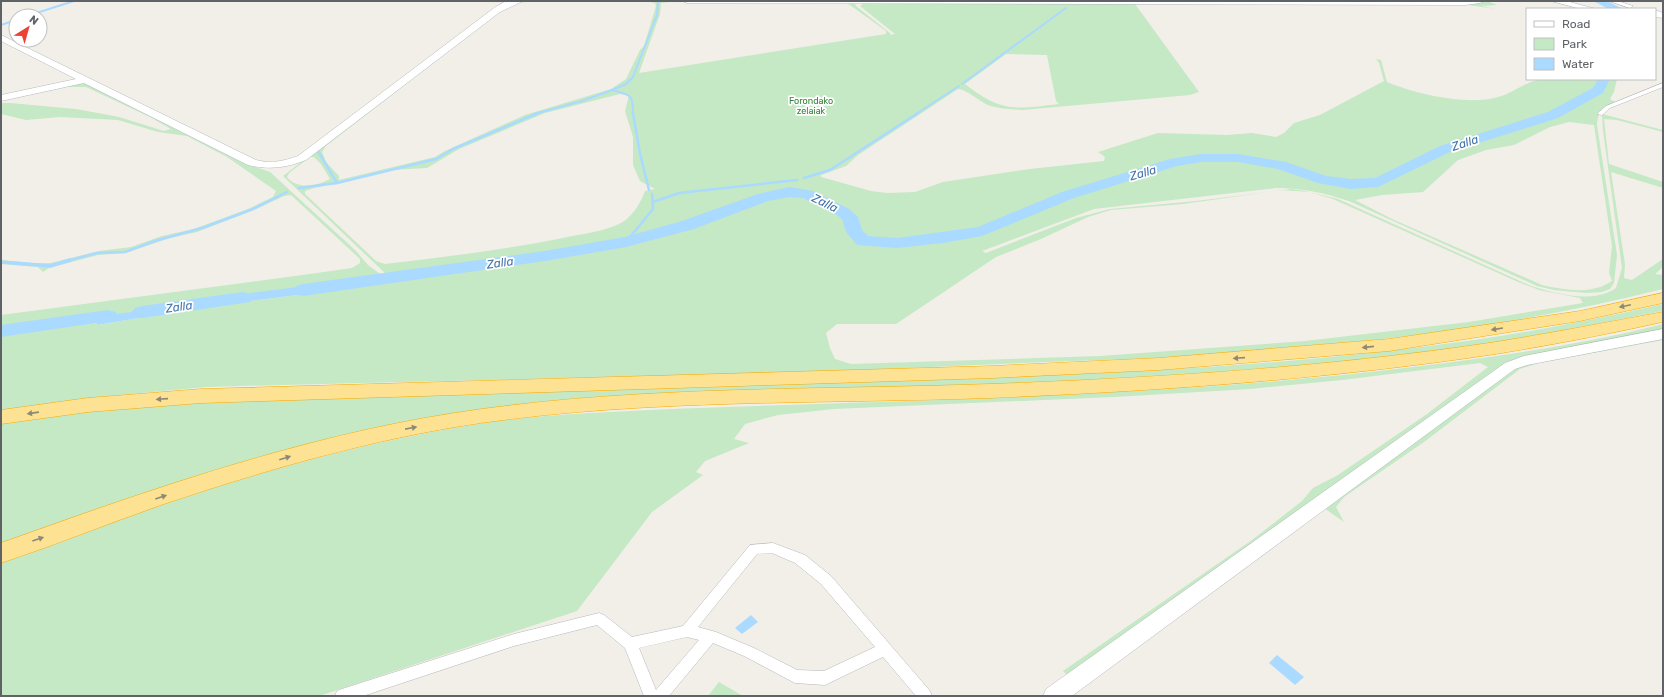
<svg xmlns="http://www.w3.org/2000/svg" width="1664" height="697" viewBox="0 0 1664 697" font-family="Rubik,sans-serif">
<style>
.green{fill:#c5e8c5;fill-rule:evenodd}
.water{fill:#aadaff}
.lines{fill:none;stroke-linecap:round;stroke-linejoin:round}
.stream-far2{stroke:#aadaff;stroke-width:2}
.stream-far1{stroke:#aadaff;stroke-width:2.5}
.stream{stroke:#aadaff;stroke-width:3.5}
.river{fill:#aadaff;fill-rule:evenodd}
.street-casing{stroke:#b5b8bc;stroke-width:1}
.secondary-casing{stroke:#b6babf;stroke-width:1}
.highway-casing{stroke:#f9ab00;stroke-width:1}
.street{fill:#fff;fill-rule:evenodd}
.secondary{fill:#fff;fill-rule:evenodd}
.highway{fill:#fde293;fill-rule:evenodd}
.oneway{fill:#8e8975}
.labels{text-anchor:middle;stroke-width:3.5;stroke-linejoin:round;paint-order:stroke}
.far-park-label{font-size:9px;fill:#348238;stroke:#fff}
.water-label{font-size:12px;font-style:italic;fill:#4174aa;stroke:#fff}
</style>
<rect width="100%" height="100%" fill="#f1efe8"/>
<!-- green -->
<g class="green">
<path d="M1487,1l10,4 -16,1 14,3 -33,-5h-327l64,88 -9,3 -168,15c-11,-1 -23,-1 -34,-5 -9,-4 -22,-16 -30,-16l-100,66 -12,11 -25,9v2l50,14 16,2 28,-1 28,-10 87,-13 74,-8 1,-4 -7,-5 60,-19 69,2 25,-2 24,4 8,-4 10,-10 26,-8 64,-34 -5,-18 -3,-4 5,1 6,22c29,12 80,24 111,15 15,-4 30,-17 45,-18 24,-2 50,0 74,0l-3,13 -4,7 5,3c-12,6 -17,9 -18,23l20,130 -3,28 -4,6 -8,3 -16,1 -32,-3 -17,-4 -188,-85c-25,-8 -47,-13 -73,-13l-182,21 -112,42 4,2 90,-35 34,-9 86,-8 95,-12 14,2 33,8 193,87c26,8 62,18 85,2l6,-20 -19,-137 -1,-17 61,16v2l-46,-12 -13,-1 5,45 54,18v6l-52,-16 14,92 -1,14 8,2 31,-21v8l-8,7 8,1v14c-144,36 -294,55 -443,65 -66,5 -132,6 -198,9 -271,13 -543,16 -815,24l-109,10 -97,13v-95l309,-41 42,-6 8,-5v-4l-69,-64 -7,1 -30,14 -57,22 -27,6 -45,15 -27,2 -49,13 -6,4 -5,-5 -37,-3v-4l32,3h18l48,-12 32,-4 31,-11 32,-7 54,-20 25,-12 3,-6 -49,-34 -40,-21 -29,-4 -40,-12 -58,-3 -34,3 -25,-6v-11h9l66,6 43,8 45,14 7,-2 -21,-12 -64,-30h-25l-60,12c19,-4 74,-20 90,-14l150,77 29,10 85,78 13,15 15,11 4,-1 -104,-99 215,-165 10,-6 20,-4 320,1 7,2 1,2 35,28 -1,1 5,-1 -35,-28 6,-4h5l595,2zM526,2h124l5,1 1,3 -12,40 -4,4 -14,29 -15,10 -86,26 -80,36 -10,6 -96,23v-4l-13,-14 -4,-10 4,-6 178,-138 13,-5zM669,2l175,1 6,2 36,26v3l-247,39 21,-59 1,-11zM1006,54l41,1 9,46 3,3c-44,5 -57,9 -94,-20zM620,94l9,1 -4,16 8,26v28l7,16 15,8 -10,2c-5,13 -13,27 -26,33 -17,8 -38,10 -56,14 -59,12 -119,19 -178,26l-9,-3 -71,-67v-3l9,-3 77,-18 36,-2 32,-19 86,-36zM1569,122l25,3 18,121 -3,27 3,8c-20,14 -47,9 -70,4l-150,-66 -37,-19 27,-5 41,-3 35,-32 28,-10 28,-5 36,-18zM310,157h4l7,7 9,15c-13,7 -33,11 -43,-2l2,-4zM1282,190l27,2 24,7 183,82 23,9 41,8 3,5 -114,19 -164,19 -205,15 -249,8 -16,-5 -5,-11 -4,-15 11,-9h59l100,-67 45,-18 47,-22 23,-7 72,-6zM330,284l-2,7 -117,15 6,-4 2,-5zM168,308v5l-70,12v-2l-14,2 -4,-6z"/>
<path d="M1663,304v7l-178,34 -156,18 -192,15 -129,6 -397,13 -89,7 -56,8 -465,134v-123l88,-12 109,-10c229,-6 458,-12 687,-20 197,-6 394,-13 589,-41 64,-9 127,-22 189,-36z"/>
<path d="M1663,324v6l-136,26 -459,320 -5,-5 189,-131 50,-39 11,-13 25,-13 89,-61 61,-47 -8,-4 -138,17 -92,9 -136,8 -280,12 -56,6 -33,9 -11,15 15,4 -44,18 -9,11 7,3 -51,37 -75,99 -258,85h-318v-135c162,-59 326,-116 497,-140 31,-4 62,-6 93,-8 85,-5 169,-7 254,-10 193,-6 385,-13 576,-37 81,-10 163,-22 242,-42z"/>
<path d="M1663,338v2l-124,23 -19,6 -96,73 -80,55 -8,10 8,15 -20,-14 191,-139 10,-5z"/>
<path d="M719,682l24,14h-35z"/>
</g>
<!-- water -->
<g class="water">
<path d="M330,283l-2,8 -118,15 7,-4 2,-5z"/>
<path d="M168,307l1,6 -72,12v-2l-13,2 -4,-6z"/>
<path d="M751,615l7,7 -16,12 -7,-6z"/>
<path d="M1277,655l27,22 -9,8 -26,-22z"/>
</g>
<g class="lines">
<!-- stream-far2 -->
<g class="stream-far2">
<path d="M27,16l47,-15"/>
<path d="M1,25l15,-5"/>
<path d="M962,84l104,-76"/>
<path d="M534,114l48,-13 30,-11"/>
<path d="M633,114c0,-20 -2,-19 -21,-24l14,-6 7,-7 24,-62 1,-13"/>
<path d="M916,114l43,-28"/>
</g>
<!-- stream-far1 -->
<g class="stream-far1">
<path d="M633,113l7,41 9,36"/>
<path d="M318,151l19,32"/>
<path d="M804,178l26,-8 88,-57"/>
<path d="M299,188l38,-5 99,-24 17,-10 85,-36"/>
<path d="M653,202l26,-9 118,-13"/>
<path d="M626,242l27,-33 -1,-15"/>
<path d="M66,261l31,-8 28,-1 33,-12 44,-12 51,-19 34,-17"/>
</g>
<!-- stream -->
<path class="stream" d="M1,262l49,4 20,-6"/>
<!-- river -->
<g class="river">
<path d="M1593,1h14l16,8h-14z"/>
<path d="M1598,79h12l-7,14 -45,25 -108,34 -72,35 -27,2 -33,-6 -40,-14 -40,-7h-37l-24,4 -103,32 -92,38 -39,7 -46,5 -40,-3 -11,-13 -4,-13 -5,-4 -34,-17 -14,-1 -21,4 -74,28 -68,18 -81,14 -242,35 -7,-2 -2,-4 2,-4 7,-2 242,-33 80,-14 57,-16 76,-27 31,-7 24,4 36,18 9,8 4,13 6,6 29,2 81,-11 84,-35 108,-33 31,-5h37l48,8 40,14 25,3 24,-1 65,-32 108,-34 45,-24z"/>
<path d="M243,292l7,2 2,4 -2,4 -108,16 -7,-2 -3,-4 3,-4 7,-2z"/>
<path d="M108,310l7,2 3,4 -3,4 -114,17v-12z"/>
</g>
<defs>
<g id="street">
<path d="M1609,1h9l15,5 -3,2z"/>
<path d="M1655,10l8,3v4l-8,-3z"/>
<path d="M1663,83v4l-53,21 -8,7 -5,-1 9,-8z"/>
<path d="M773,543l32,12 26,21 99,115 2,5h-16l-33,-39 -58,28 -30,-2 -51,-27 -31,-13 -44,53h-25l-19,-48 -28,-23 -83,21 -151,50h-28l2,-5 5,-2 172,-55 85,-21 5,2 28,22 51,-11 67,-81zM772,553l23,10 26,21 54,63 -51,24 -27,-1 -43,-22 -38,-16 -18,-5 59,-73zM687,637l12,3 -43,50 -17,-42z"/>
</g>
<g id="secondary">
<path d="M506,1h17l-23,11 -194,148c-20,8 -37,10 -58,5l-164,-82 -83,18v-6l75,-16 -75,-38v-6l255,125c15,4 28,1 42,-4l196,-148z"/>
<path d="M683,1h801l-4,2 -15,2 -778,-2z"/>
<path d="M1551,1h15l30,8h-15z"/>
<path d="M1655,13l8,1v4l-8,-1z"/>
<path d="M1663,329v10l-136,26 -12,4 -443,327h-29l3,-7 459,-326 19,-7z"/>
</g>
<g id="highway">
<path d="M1663,293v10l-83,18 -191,30 -230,19 -167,8 -791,25 -113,9 -87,12v-14l87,-12 113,-9 791,-23 167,-8 230,-19 191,-28z"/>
<path d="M1663,312v10c-55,12 -111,23 -167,32 -167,25 -337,37 -507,44 -169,6 -340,1 -508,25 -109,16 -216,47 -320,82 -54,19 -106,40 -160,58v-20c156,-56 316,-112 481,-134 168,-23 339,-19 508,-25 169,-6 339,-17 506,-42 56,-9 112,-20 167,-30z"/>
</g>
</defs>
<!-- street casing -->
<use href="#street" class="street-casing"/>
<!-- secondary casing -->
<use href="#secondary" class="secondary-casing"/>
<!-- highway casing -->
<use href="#highway" class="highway-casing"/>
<!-- street -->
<use href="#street" class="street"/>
<!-- secondary -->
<use href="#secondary" class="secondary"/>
<!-- highway -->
<use href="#highway" class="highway"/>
</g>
<!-- one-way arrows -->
<defs><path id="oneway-solid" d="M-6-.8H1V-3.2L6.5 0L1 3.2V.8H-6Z"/></defs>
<g class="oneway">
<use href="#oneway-solid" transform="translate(1625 306) rotate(168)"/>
<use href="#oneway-solid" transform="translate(1497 329) rotate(171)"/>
<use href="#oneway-solid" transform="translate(1368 347) rotate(174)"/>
<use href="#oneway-solid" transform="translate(1239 358) rotate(176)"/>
<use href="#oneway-solid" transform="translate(162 399) rotate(176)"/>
<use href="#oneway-solid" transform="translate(33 413) rotate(172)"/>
<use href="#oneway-solid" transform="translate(411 428) rotate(-11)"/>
<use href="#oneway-solid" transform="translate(285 458) rotate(-17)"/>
<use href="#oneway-solid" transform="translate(161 497) rotate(-19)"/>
<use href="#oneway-solid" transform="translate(38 539) rotate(-19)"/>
</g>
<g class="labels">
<!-- far-park labels -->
<g class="far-park-label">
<text x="811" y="104">Forondako<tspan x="811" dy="10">zelaiak</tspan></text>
</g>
<!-- water labels -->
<g class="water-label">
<text transform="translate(1465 143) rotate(-18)" y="4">Zalla</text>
<text transform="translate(1143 173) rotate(-16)" y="4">Zalla</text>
<text transform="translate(825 203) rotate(26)" y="4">Zalla</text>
<text transform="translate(500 263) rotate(-8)" y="4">Zalla</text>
<text transform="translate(179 307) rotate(-8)" y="4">Zalla</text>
</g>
</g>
<!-- border -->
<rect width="1664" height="697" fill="none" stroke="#5f6368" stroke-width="4"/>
<!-- legend -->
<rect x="1526" y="8" width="130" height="72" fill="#ffffff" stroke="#bfc1c3"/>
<rect x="1534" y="21" width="20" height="6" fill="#ffffff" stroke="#bfc1c3"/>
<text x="1562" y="28" font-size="12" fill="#5f6368">Road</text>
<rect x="1534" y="38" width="20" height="12" fill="#c5e8c5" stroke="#bfc1c3"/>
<text x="1562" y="48" font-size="12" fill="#5f6368">Park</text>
<rect x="1534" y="58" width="20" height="12" fill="#aadaff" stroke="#bfc1c3"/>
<text x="1562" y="68" font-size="12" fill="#5f6368">Water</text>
<!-- north arrow -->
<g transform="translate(28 28) rotate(37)"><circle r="19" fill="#ffffff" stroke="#bfc1c3"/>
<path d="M0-3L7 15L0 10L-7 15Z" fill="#ea4335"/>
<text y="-6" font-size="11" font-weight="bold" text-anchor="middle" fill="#5f6368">N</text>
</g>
</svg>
